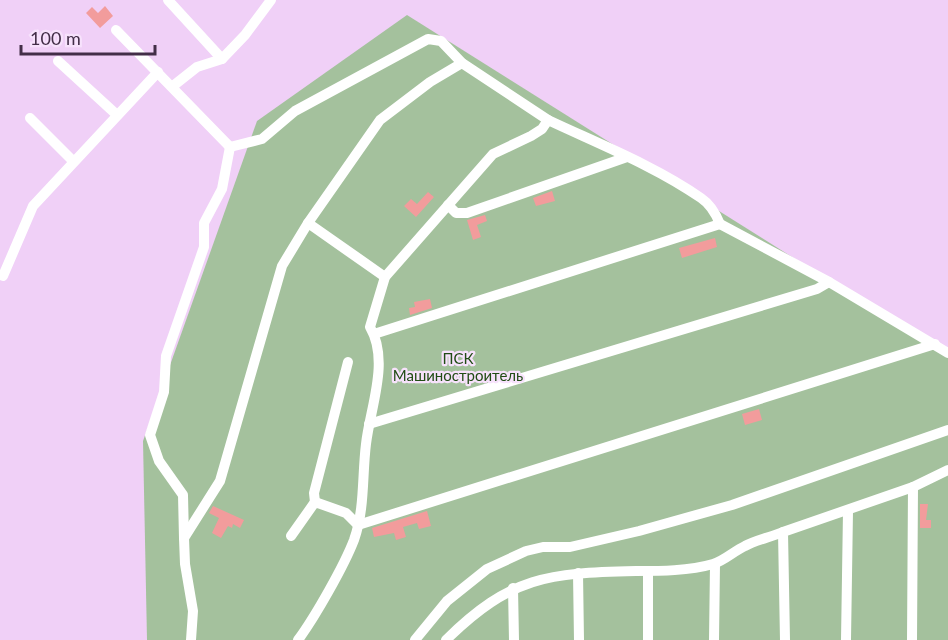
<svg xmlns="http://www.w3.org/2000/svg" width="948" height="640" viewBox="0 0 948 640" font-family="Lato,sans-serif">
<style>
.green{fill:#a4c19d}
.building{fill:#f29c9c}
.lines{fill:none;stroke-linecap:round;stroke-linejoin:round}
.street{stroke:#fff;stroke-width:10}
.labels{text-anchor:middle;stroke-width:4.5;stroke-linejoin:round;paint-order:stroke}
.park-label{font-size:15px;fill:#204c14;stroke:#f7e2fc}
</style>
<rect width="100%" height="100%" fill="#f0d0f7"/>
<!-- green -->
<path class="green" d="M407,15l541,340v285h-801l-4,-199 114,-320z"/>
<!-- building -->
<g class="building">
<path d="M105,6l8,10 -13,12 -14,-15 6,-6 6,6z"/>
<path d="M552,191l3,10 -19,5 -3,-8z"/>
<path d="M428,192l6,5 -18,20 -12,-11 7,-7 6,5z"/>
<path d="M485,215l2,6 -10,4 4,12 -8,3 -6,-20z"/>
<path d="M715,238l2,9 -35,11 -3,-10z"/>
<path d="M430,299l2,9 -22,7 -1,-7 6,-1 -1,-5z"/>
<path d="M759,409l3,11 -17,5 -3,-11z"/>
<path d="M920,504h8l-2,16h5v8h-11z"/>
<path d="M213,506l31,14 -4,8 -7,-4 -1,4 -4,-2 -7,12 -9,-5 7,-15 -10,-5z"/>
<path d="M427,511l4,15 -12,3 -2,-6 -14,4 3,10 -10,3 -2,-7 -20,4 -2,-9z"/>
</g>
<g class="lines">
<!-- street -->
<g class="street">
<path d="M168,0l54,59"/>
<path d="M116,30l114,117 32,-8 33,-28 133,-72 13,2 21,22 86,57"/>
<path d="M58,61l59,54"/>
<path d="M173,86l24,-19 25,-8 23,-24 26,-35"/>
<path d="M30,118l43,43"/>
<path d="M448,205l8,8h11l160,-56"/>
<path d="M308,223l77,54"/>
<path d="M3,276l30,-70 125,-134"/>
<path d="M374,334l346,-110"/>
<path d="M369,424l448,-135 12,-7"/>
<path d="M315,502l-1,-9 34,-131"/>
<path d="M291,536l24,-34 31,11 12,12 577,-181"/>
<path d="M184,538l-1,-43 -24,-34 -9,-26 14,-43 2,-36 38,-109v-24l18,-34 8,-42"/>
<path d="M648,571v69"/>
<path d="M578,573l1,67"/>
<path d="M513,588l1,52"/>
<path d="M191,640l2,-29 -8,-47 -1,-26 36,-57 62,-215 26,-43 72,-103 50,-38 32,-19"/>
<path d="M298,640c17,-23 46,-74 56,-100 11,-31 8,-64 12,-96 4,-36 24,-83 4,-117l15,-50 108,-123 38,-18 11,-7 6,-9c51,24 107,46 153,78 9,6 15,16 19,26l109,58 119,71"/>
<path d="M415,640l32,-39 40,-32 39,-18 17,-4h27l69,-16 93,-26 216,-75"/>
<path d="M446,640c65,-64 102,-67 190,-69 24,0 53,0 77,-7 11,-3 21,-13 32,-18 11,-6 26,-9 38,-14"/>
<path d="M714,640l1,-76"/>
<path d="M785,640l-2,-108 130,-45 35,-17"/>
<path d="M846,640l2,-129"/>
<path d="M912,640l1,-153"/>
</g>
</g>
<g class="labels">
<!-- park labels -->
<g class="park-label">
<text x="458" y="364">ПСК<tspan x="458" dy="17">Машиностроитель</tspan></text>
</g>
</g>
<!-- scale -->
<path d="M21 45v9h134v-9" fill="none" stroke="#432e48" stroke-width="3"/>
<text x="30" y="45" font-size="18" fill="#432e48" stroke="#f7e2fc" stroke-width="4.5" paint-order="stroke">100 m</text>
</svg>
